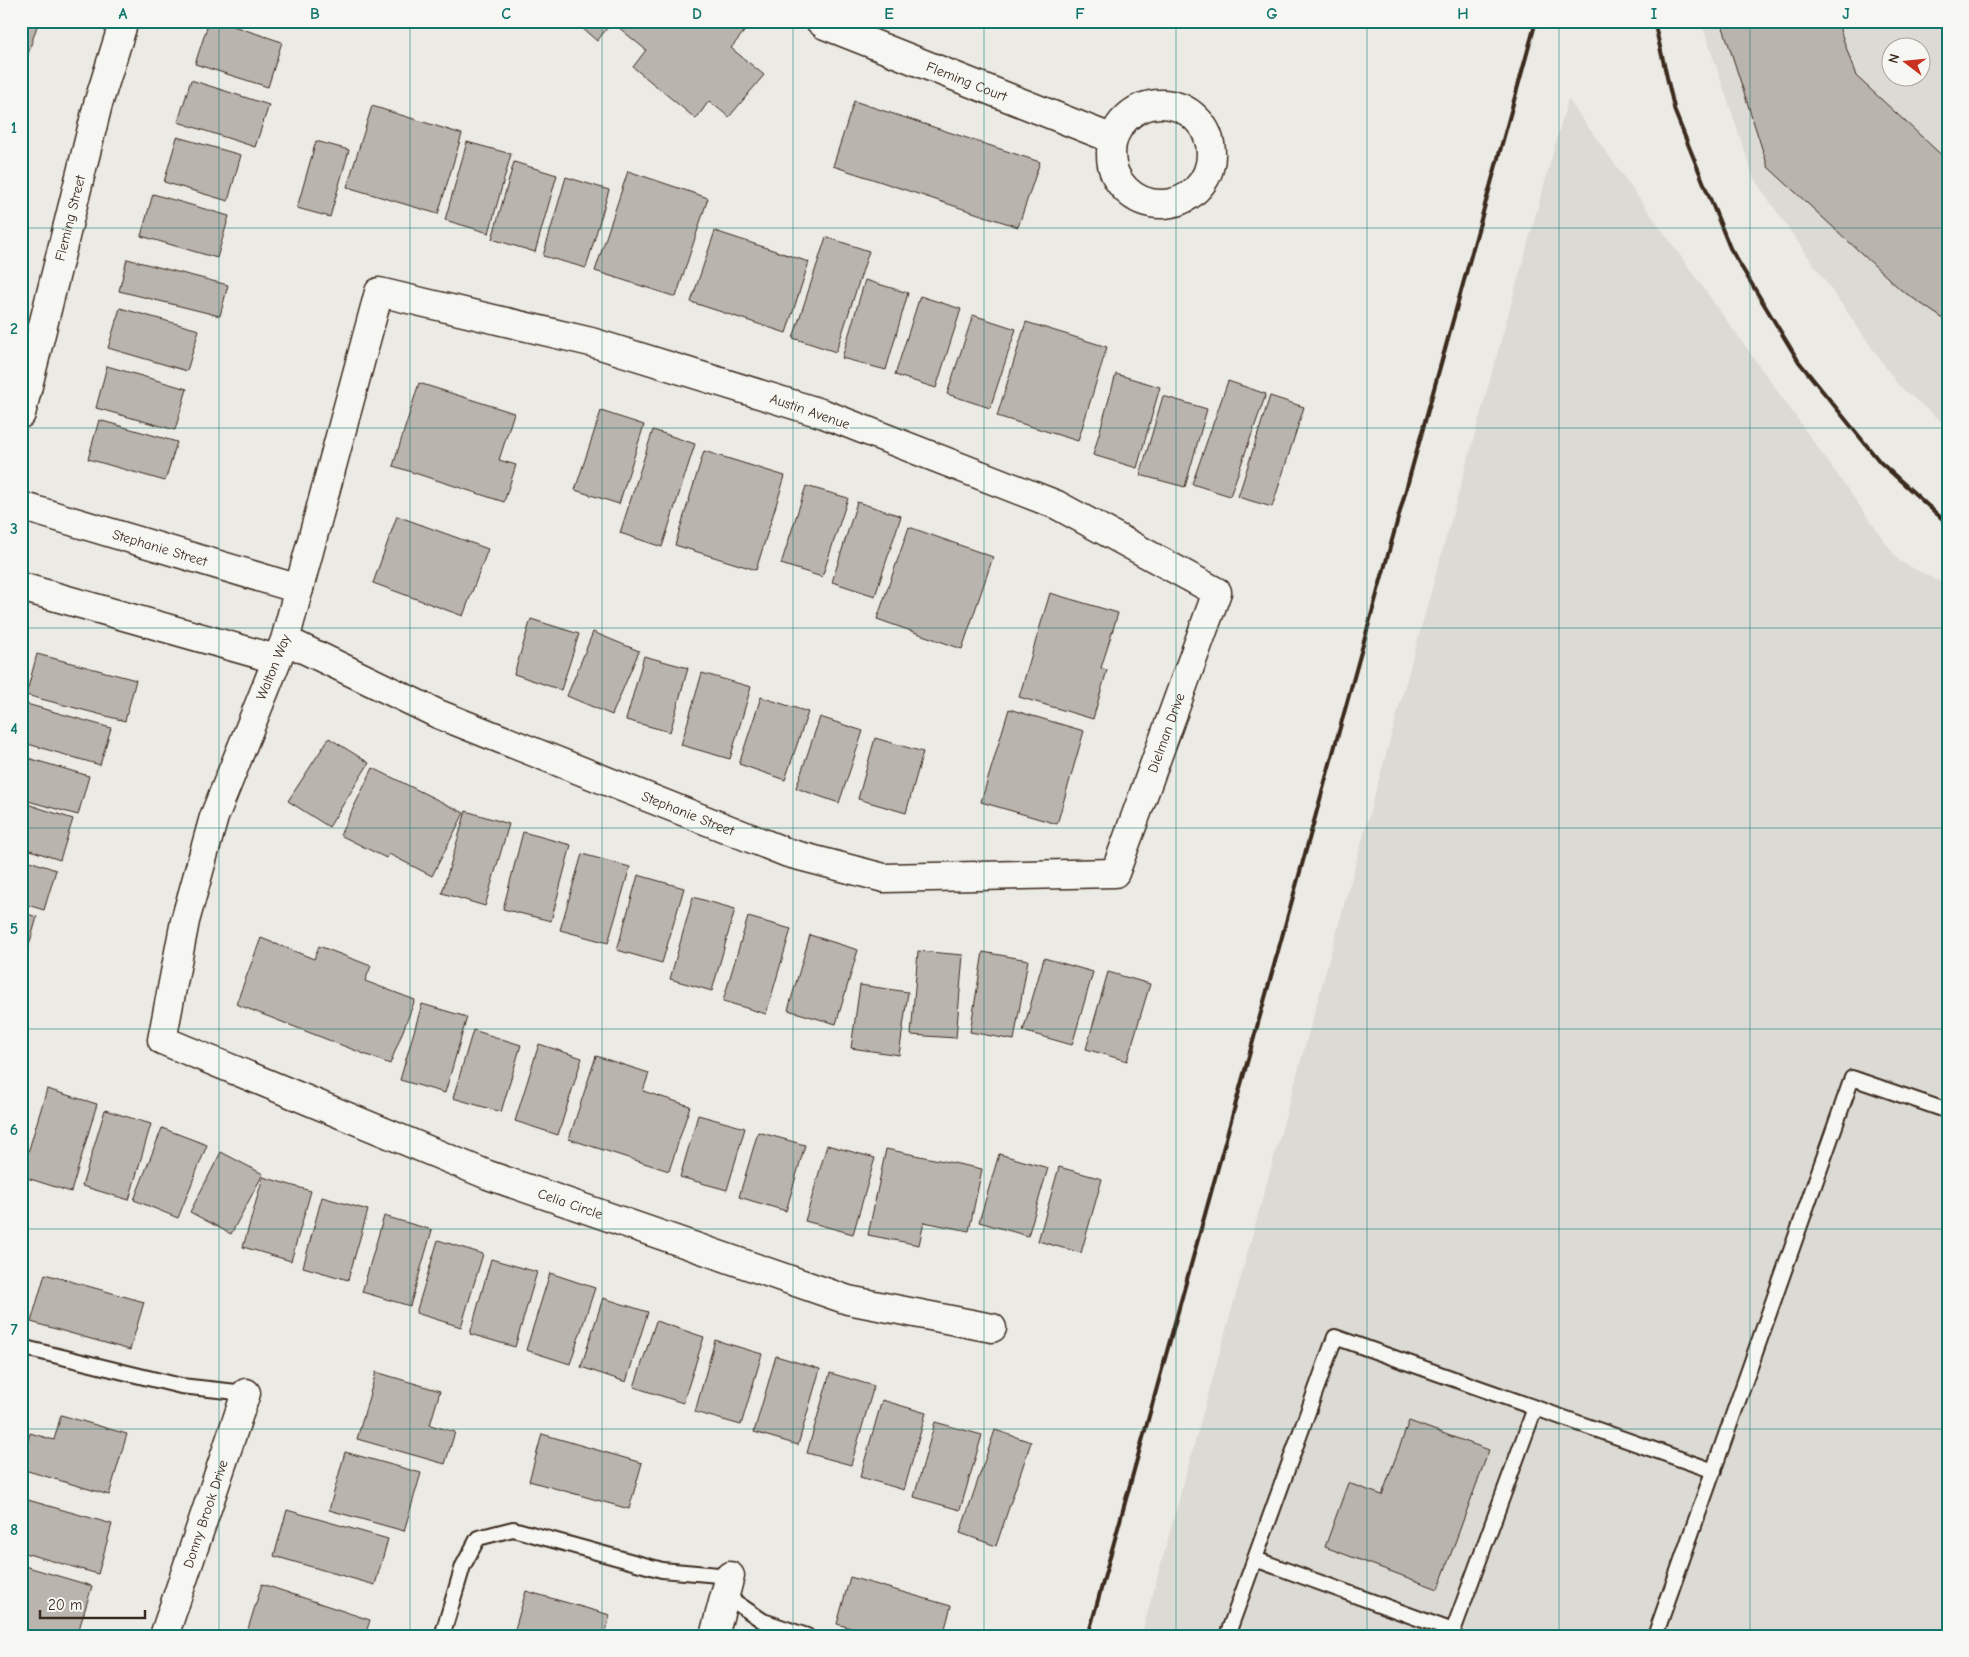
<svg xmlns="http://www.w3.org/2000/svg" width="1969" height="1657" viewBox="0 0 1969 1657" font-family="'Comic Neue',sans-serif">
<style>
.built{fill:#dcdad4;fill-rule:evenodd}
.building{fill:#bab4ae;stroke:#3b2a1e}
.lines{fill:none;stroke-linecap:round;stroke-linejoin:round}
.lane-casing{stroke:#3b2a1e;stroke-width:18}
.street-casing{stroke:#3b2a1e;stroke-width:31}
.lane{stroke:#f6f6f2;stroke-width:14}
.street{stroke:#f6f6f2;stroke-width:28}
.rail{stroke:#3b2a1e;stroke-width:4}
.grid{fill:none;stroke:#0f766e;stroke-width:1;stroke-opacity:0.55}
.labels{text-anchor:middle;stroke-width:4;stroke-linejoin:round;paint-order:stroke}
.street-label{font-size:14px;fill:#3b2a1e;stroke:#f6f6f2}
.neatline{fill:none;stroke:#0f766e;stroke-width:2}
.grid-label{font-size:16px;text-anchor:middle;font-weight:bold;fill:#0f766e}
</style>
<rect width="100%" height="100%" fill="#ebeae5"/>
<filter id="ink" filterUnits="userSpaceOnUse"><feTurbulence type="fractalNoise" baseFrequency=".02" numOctaves="2"/><feDisplacementMap in="SourceGraphic" scale="10" xChannelSelector="R" yChannelSelector="G"/><feConvolveMatrix kernelMatrix="1 2 1 2 8 2 1 2 1" color-interpolation-filters="sRGB"/></filter>
<g filter="url(#ink)">
<!-- built -->
<g class="built">
<path d="M1701,21h247v406l-50,-42 -144,-206zM1892,48h30v30h-30z"/>
<path d="M1568,99l331,462 49,25v1050h-807z"/>
</g>
<!-- building -->
<g class="building">
<path d="M21,21l17,2 -13,40 -4,-1z"/>
<path d="M209,21h9l64,21 -14,45 -73,-23z"/>
<path d="M574,21h165l8,7 -16,20 33,27 -35,42 -20,-16 -13,18 -63,-52 13,-17 -34,-28 -15,19z"/>
<path d="M1730,21h107l19,55 92,85v161l-47,-32 -133,-123 -46,-143z"/>
<path d="M191,80l78,25 -14,42 -77,-25z"/>
<path d="M854,101l186,61 -22,65 -185,-61z"/>
<path d="M372,106l90,28 -24,80 -91,-27z"/>
<path d="M177,137l64,18 -13,46 -64,-19z"/>
<path d="M316,141l33,9 -19,67 -33,-9z"/>
<path d="M467,142l44,12 -22,79 -44,-13z"/>
<path d="M514,162l43,13 -22,77 -43,-13z"/>
<path d="M628,171l80,27 -32,99 -81,-26z"/>
<path d="M566,177l43,13 -23,78 -43,-12z"/>
<path d="M153,194l76,22 -12,42 -76,-22z"/>
<path d="M715,231l94,31 -23,71 -95,-31z"/>
<path d="M826,237l43,14 -33,101 -43,-14z"/>
<path d="M127,259l101,26 -8,31 -101,-25z"/>
<path d="M865,280l43,13 -22,77 -44,-12z"/>
<path d="M920,296l41,13 -25,79 -41,-13z"/>
<path d="M120,308l79,22 -12,41 -79,-23z"/>
<path d="M973,315l43,14 -26,79 -43,-14z"/>
<path d="M1026,322l81,25 -29,94 -81,-25z"/>
<path d="M107,366l80,23 -12,41 -79,-22z"/>
<path d="M1116,374l44,13 -23,81 -44,-13z"/>
<path d="M1228,381l38,13 -36,102 -38,-12z"/>
<path d="M419,383l95,30 -15,47 17,5 -12,37 -111,-36z"/>
<path d="M1163,396l44,13 -22,78 -45,-12z"/>
<path d="M1270,396l34,11 -32,100 -34,-10z"/>
<path d="M601,411l43,14 -25,79 -44,-14z"/>
<path d="M99,420l78,22 -12,39 -77,-22z"/>
<path d="M653,430l42,14 -33,103 -42,-14z"/>
<path d="M704,451l81,25 -29,94 -81,-25z"/>
<path d="M806,486l42,12 -26,79 -41,-13z"/>
<path d="M857,502l44,14 -26,80 -43,-14z"/>
<path d="M397,516l91,33 -25,67 -90,-33z"/>
<path d="M909,527l84,30 -31,92 -85,-30z"/>
<path d="M1050,593l68,20 -17,55 6,2 -14,49 -74,-22z"/>
<path d="M531,619l48,15 -18,56 -47,-16z"/>
<path d="M593,632l46,19 -27,64 -45,-19z"/>
<path d="M37,654l99,26 -11,41 -99,-26z"/>
<path d="M644,656l44,12 -18,64 -44,-12z"/>
<path d="M702,673l49,14 -21,72 -49,-14z"/>
<path d="M761,697l47,15 -23,68 -46,-16z"/>
<path d="M23,703l88,25 -11,37 -79,-23z"/>
<path d="M1009,709l75,22 -27,93 -76,-22z"/>
<path d="M820,717l43,14 -24,72 -43,-15z"/>
<path d="M329,738l40,25 -40,64 -41,-26z"/>
<path d="M875,738l48,14 -17,61 -48,-14z"/>
<path d="M21,756l68,20 -11,39 -57,-16z"/>
<path d="M373,768l91,45 -32,63 -43,-22 -3,4 -46,-23z"/>
<path d="M21,802l52,17 -13,41 -39,-13z"/>
<path d="M466,811l43,13 -24,82 -43,-13z"/>
<path d="M523,832l48,13 -20,76 -48,-12z"/>
<path d="M582,854l48,13 -22,76 -48,-13z"/>
<path d="M21,858l35,12 -12,40 -23,-7z"/>
<path d="M638,875l46,13 -22,75 -45,-13z"/>
<path d="M693,897l42,12 -23,82 -42,-12z"/>
<path d="M21,912l16,5 -11,39 -5,-1z"/>
<path d="M748,917l43,12 -25,85 -43,-13z"/>
<path d="M810,935l48,15 -22,74 -48,-14z"/>
<path d="M261,938l53,21 5,-13 52,20 -6,15 50,19 -25,64 -154,-60z"/>
<path d="M918,951l45,4 -7,83 -45,-3z"/>
<path d="M983,952l45,8 -14,80 -44,-8z"/>
<path d="M1044,958l49,14 -21,73 -49,-14z"/>
<path d="M1108,972l42,12 -23,77 -41,-12z"/>
<path d="M860,985l48,7 -9,63 -48,-7z"/>
<path d="M422,1004l45,13 -22,76 -45,-13z"/>
<path d="M473,1030l48,15 -20,67 -48,-14z"/>
<path d="M539,1044l43,14 -24,77 -43,-14z"/>
<path d="M596,1056l53,17 -6,18 47,15 -21,65 -100,-32z"/>
<path d="M47,1089l50,15 -26,88 -50,-16z"/>
<path d="M105,1110l46,14 -22,76 -47,-14z"/>
<path d="M698,1115l47,13 -18,62 -47,-13z"/>
<path d="M162,1128l45,17 -29,73 -44,-18z"/>
<path d="M758,1132l47,13 -19,66 -47,-14z"/>
<path d="M827,1145l48,13 -22,76 -48,-13z"/>
<path d="M886,1149l96,20 -13,62 -45,-9 -5,23 -51,-10z"/>
<path d="M221,1152l42,22 -32,60 -41,-22z"/>
<path d="M999,1154l49,14 -20,68 -49,-14z"/>
<path d="M1059,1167l43,12 -21,74 -43,-12z"/>
<path d="M263,1177l48,14 -20,70 -48,-14z"/>
<path d="M322,1197l46,13 -20,70 -45,-13z"/>
<path d="M384,1216l48,14 -22,76 -48,-14z"/>
<path d="M438,1240l45,14 -22,73 -45,-14z"/>
<path d="M491,1259l46,13 -22,75 -45,-13z"/>
<path d="M550,1273l45,15 -25,76 -44,-14z"/>
<path d="M45,1274l99,28 -14,48 -99,-28z"/>
<path d="M603,1298l45,14 -22,70 -45,-15z"/>
<path d="M656,1321l48,16 -21,66 -49,-16z"/>
<path d="M715,1340l47,14 -21,71 -46,-13z"/>
<path d="M776,1356l44,13 -22,76 -44,-13z"/>
<path d="M376,1372l64,19 -10,34 25,7 -10,32 -88,-25z"/>
<path d="M830,1373l44,13 -23,79 -44,-12z"/>
<path d="M882,1400l44,13 -22,77 -44,-13z"/>
<path d="M61,1415l66,19 -18,61 -88,-26 9,-36 24,7z"/>
<path d="M1409,1421l80,29 -51,139 -113,-42 23,-64 34,12z"/>
<path d="M935,1422l47,13 -22,75 -46,-13z"/>
<path d="M995,1430l36,12 -35,104 -36,-13z"/>
<path d="M542,1434l100,29 -13,46 -100,-28z"/>
<path d="M345,1452l76,21 -17,58 -75,-21z"/>
<path d="M21,1498l91,26 -14,50 -77,-22z"/>
<path d="M287,1510l101,29 -13,46 -101,-29z"/>
<path d="M21,1565l71,21 -15,50h-38l-18,-5z"/>
<path d="M850,1577l101,29 -8,30h-64l-42,-12z"/>
<path d="M262,1584l108,36 -5,16h-105l-13,-4z"/>
<path d="M526,1591l84,24 -5,21h-92z"/>
</g>
<g class="lines">
<defs>
<g id="lane">
<path d="M21,1347l160,39 65,7"/>
<path d="M1255,1559l198,72 82,-223"/>
<path d="M725,1595l38,26 44,15"/>
<path d="M442,1636l21,-70 15,-28 35,-9 149,41 68,6"/>
<path d="M1227,1636l108,-299 379,134"/>
<path d="M1655,1636l197,-558 96,33"/>
</g>
<g id="street">
<path id="s1" d="M820,21l5,4 288,114"/>
<circle cx="1161" cy="154" r="50"/>
<path id="s2" d="M21,414l77,-310 26,-83"/>
<path id="s3" d="M21,506l278,83"/>
<path d="M21,587l255,72"/>
<path id="s4" d="M285,640l153,74 350,139 96,25 231,-5 102,-281 -160,-87 -233,-91 -233,-72 -212,-50 -94,348 -71,177 -29,104 -23,119 326,135 360,125 144,28"/>
<path id="s5" d="M164,1636l82,-243"/>
<path d="M714,1636l16,-60"/>
</g>
</defs>
<!-- lane casing -->
<use href="#lane" class="lane-casing"/>
<!-- street casing -->
<use href="#street" class="street-casing"/>
<!-- lane -->
<use href="#lane" class="lane"/>
<!-- street -->
<use href="#street" class="street"/>
<!-- rail -->
<g class="rail">
<path d="M1654,21l21,91 55,136 69,114 81,100 68,62"/>
<path d="M1088,1636l448,-1615"/>
</g>
</g>
</g>
<!-- grid -->
<path class="grid" d="M219,21v1615M410,21v1615M602,21v1615M793,21v1615M984,21v1615M1176,21v1615M1367,21v1615M1559,21v1615M1750,21v1615M21,228h1927M21,428h1927M21,628h1927M21,828h1927M21,1029h1927M21,1229h1927M21,1429h1927"/>
<g class="labels">
<!-- street labels -->
<g class="street-label">
<text dy="5" stroke="none"><textPath href="#s1" startOffset="159">Fleming Court</textPath></text>
<text dy="5" stroke="none"><textPath href="#s2" startOffset="202">Fleming Street</textPath></text>
<text transform="translate(810 411) rotate(19)" y="5">Austin Avenue</text>
<text dy="5" stroke="none"><textPath href="#s3" startOffset="145">Stephanie Street</textPath></text>
<text transform="translate(273 667) rotate(-68)" y="5">Walton Way</text>
<text dy="5" stroke="none"><textPath href="#s4" startOffset="1026">Dielman Drive</textPath></text>
<text dy="5" stroke="none"><textPath href="#s4" startOffset="439">Stephanie Street</textPath></text>
<text dy="5" stroke="none"><textPath href="#s4" startOffset="3290">Celia Circle</textPath></text>
<text dy="5" stroke="none"><textPath href="#s5" startOffset="129">Donny Brook Drive</textPath></text>
</g>
</g>
<!-- margin -->
<rect width="1969" height="1657" fill="none" stroke="#f6f6f2" stroke-width="55"/>
<!-- north arrow -->
<g transform="translate(1906 62) rotate(286)"><circle r="24" fill="#f6f6f2" stroke="#aba49d"/>
<path d="M0-4L9 19L0 12L-9 19Z" fill="#c8321e"/>
<text y="-8" font-size="14" font-weight="bold" text-anchor="middle" fill="#3b2a1e">N</text>
</g>
<!-- scale -->
<path d="M40 1610v8h105v-8" fill="none" stroke="#3b2a1e" stroke-width="2.5"/>
<text x="48" y="1610" font-size="15" fill="#3b2a1e" stroke="#f6f6f2" stroke-width="4" paint-order="stroke">20 m</text>
<rect x="28" y="28" width="1914" height="1602" class="neatline"/>
<g class="grid-label">
<text x="123" y="19">A</text>
<text x="315" y="19">B</text>
<text x="506" y="19">C</text>
<text x="697" y="19">D</text>
<text x="889" y="19">E</text>
<text x="1080" y="19">F</text>
<text x="1272" y="19">G</text>
<text x="1463" y="19">H</text>
<text x="1654" y="19">I</text>
<text x="1846" y="19">J</text>
<text x="14" y="133">1</text>
<text x="14" y="334">2</text>
<text x="14" y="534">3</text>
<text x="14" y="734">4</text>
<text x="14" y="934">5</text>
<text x="14" y="1135">6</text>
<text x="14" y="1335">7</text>
<text x="14" y="1535">8</text>
</g>
</svg>
